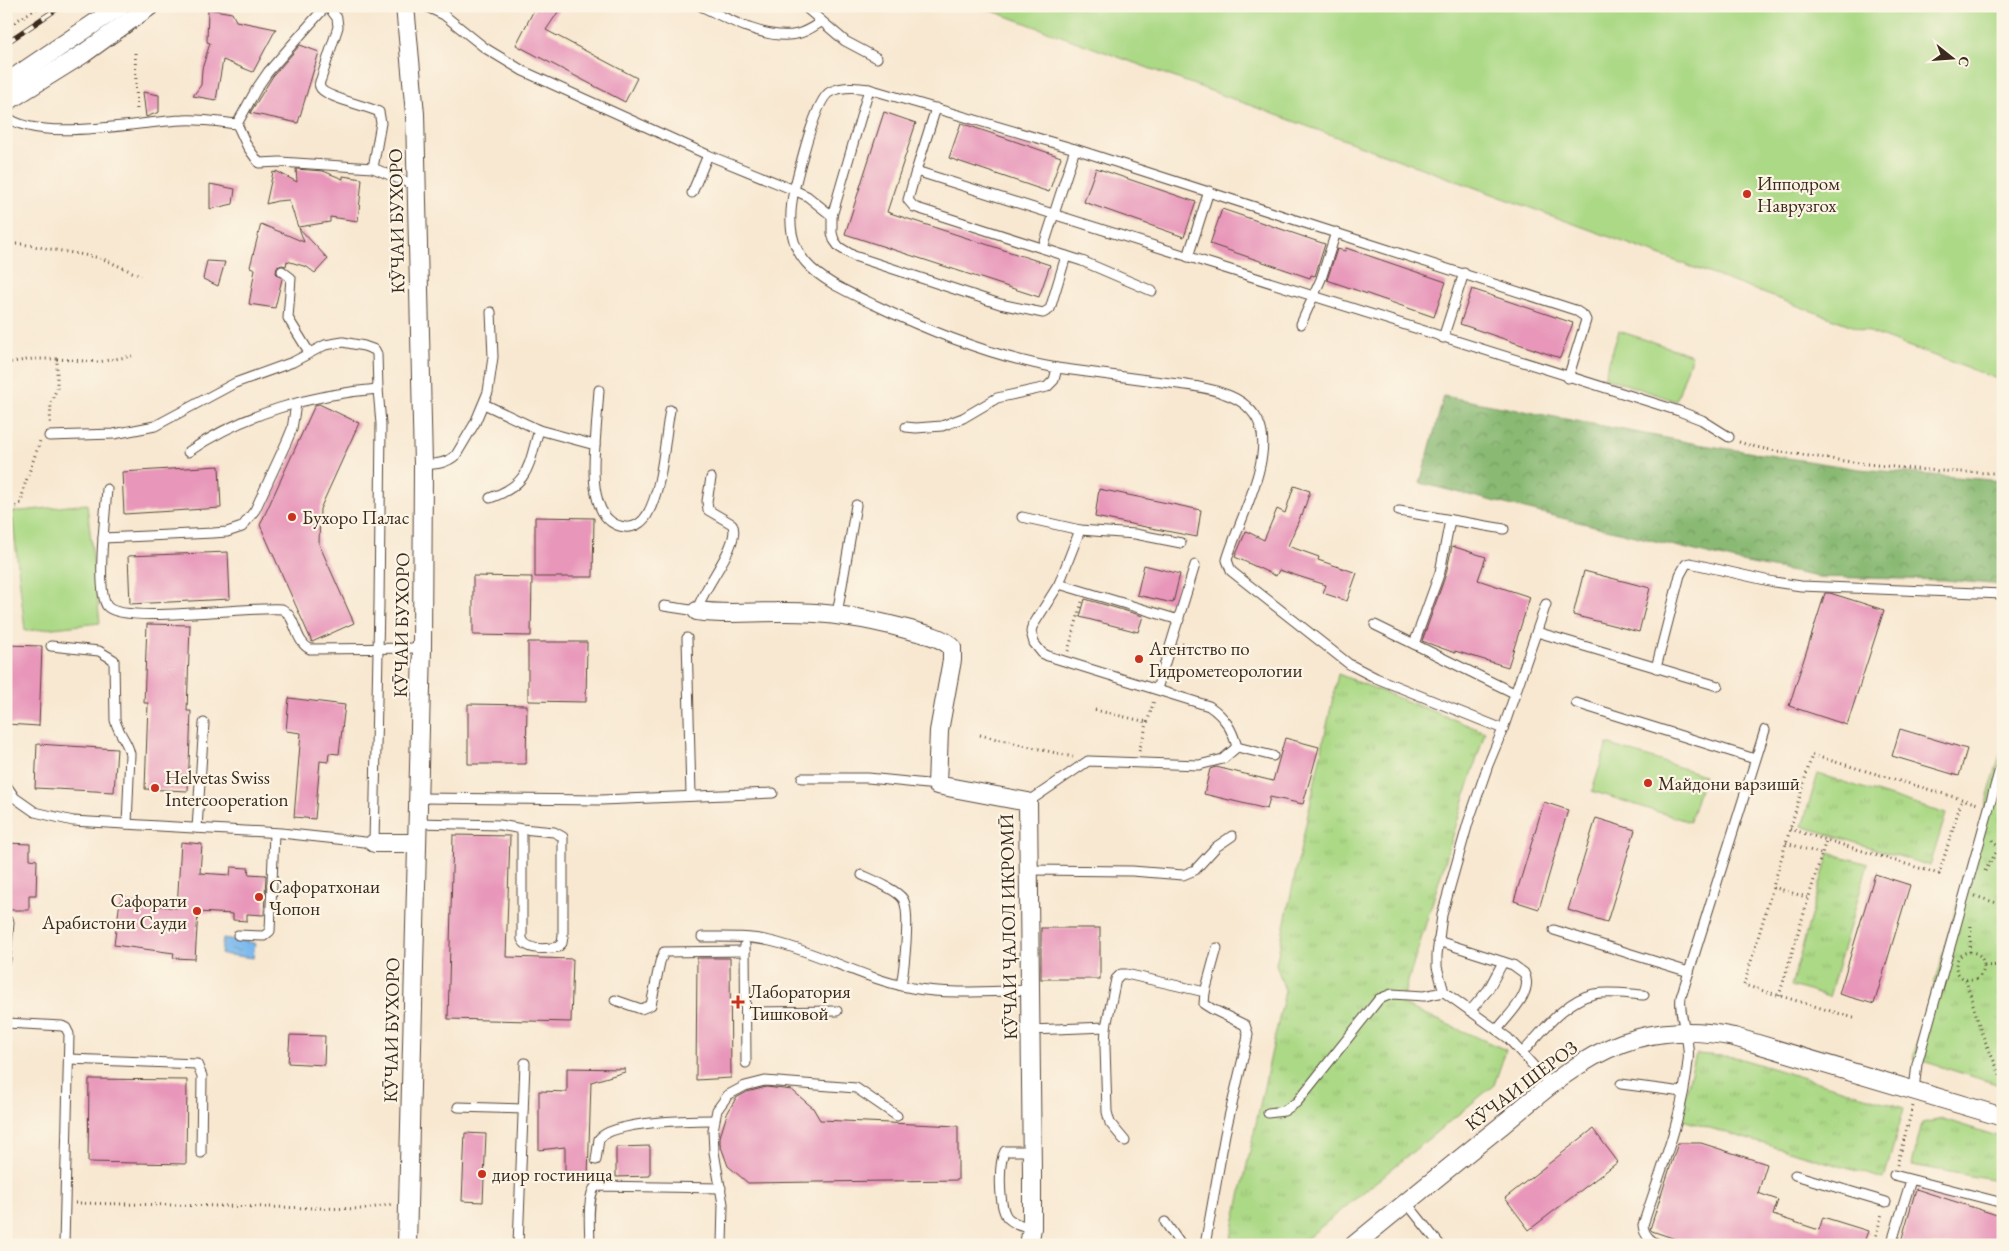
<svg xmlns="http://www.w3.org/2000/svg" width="2009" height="1251" viewBox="0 0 2009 1251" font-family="'EB Garamond',serif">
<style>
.grass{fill:url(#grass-tufts);stroke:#748252}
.forest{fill:url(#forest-crowns);stroke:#627248}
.pitch{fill:#acd986;stroke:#748252}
.water{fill:url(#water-ripples);stroke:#5a7186}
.building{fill:#e897ba}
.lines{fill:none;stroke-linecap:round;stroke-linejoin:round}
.lane-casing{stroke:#574639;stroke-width:11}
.street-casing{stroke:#574639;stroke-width:20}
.path{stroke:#574639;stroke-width:3;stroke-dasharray:1 4;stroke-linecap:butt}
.lane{stroke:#fff;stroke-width:9}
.street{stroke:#fff;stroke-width:18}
.rail-casing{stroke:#3b2a1e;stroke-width:5.5}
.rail{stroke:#fcf5e5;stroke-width:4;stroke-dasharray:11;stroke-linecap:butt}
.poi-dot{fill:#c8321e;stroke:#fcf5e5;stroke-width:2}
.labels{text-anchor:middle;stroke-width:4.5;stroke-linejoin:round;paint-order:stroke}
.poi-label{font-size:19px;fill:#3b2a1e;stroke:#fcf5e5;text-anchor:start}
.street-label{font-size:19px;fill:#3b2a1e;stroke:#fcf5e5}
</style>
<defs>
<pattern id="grass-tufts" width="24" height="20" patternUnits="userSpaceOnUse" patternTransform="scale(1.25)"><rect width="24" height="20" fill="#acd986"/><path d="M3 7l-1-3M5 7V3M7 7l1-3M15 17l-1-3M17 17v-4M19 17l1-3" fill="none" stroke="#95ba73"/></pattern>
<pattern id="forest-crowns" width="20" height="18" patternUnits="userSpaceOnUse" patternTransform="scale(1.25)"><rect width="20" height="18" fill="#89b973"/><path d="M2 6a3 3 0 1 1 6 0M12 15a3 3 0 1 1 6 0" fill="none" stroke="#71975e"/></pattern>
<pattern id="water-ripples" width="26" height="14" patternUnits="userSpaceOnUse" patternTransform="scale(1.25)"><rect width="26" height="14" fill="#79b8ed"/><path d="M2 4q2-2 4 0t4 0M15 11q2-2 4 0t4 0" fill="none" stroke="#6496bf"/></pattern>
</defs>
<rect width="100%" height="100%" fill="#fcf5e5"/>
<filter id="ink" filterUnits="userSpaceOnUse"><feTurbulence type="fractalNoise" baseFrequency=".02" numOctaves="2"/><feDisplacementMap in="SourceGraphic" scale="10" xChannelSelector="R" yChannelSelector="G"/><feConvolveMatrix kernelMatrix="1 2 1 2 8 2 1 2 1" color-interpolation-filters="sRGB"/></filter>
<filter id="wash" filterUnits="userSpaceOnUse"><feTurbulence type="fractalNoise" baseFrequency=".0096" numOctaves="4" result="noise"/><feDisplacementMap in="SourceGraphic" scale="20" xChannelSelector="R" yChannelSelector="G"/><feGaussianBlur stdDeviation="1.12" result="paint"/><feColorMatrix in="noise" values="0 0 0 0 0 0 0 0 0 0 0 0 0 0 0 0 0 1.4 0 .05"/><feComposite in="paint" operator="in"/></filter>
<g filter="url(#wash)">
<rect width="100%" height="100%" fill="#f8e8d1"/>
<!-- grass -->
<g class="grass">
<path d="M1338,674l147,58 -84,272 105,46 -12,35 -195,160h-65l-4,-3 55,-251 -9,-27z"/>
<path d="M2003,744v342l-90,-28z"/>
<path d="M1818,774l128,40 -16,52 -128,-40z"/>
<path d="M1829,853l39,11 -39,133 -38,-11z"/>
<path d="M1696,1054l39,3 169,51 -20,71 -205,-60z"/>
<path d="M1943,1119l60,19v44l-91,-17 10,-42z"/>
</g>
<!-- forest -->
<path class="forest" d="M1444,396l259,49 156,24 144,12v104l-58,-5 -126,-3 -83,-16 -316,-78z"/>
<!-- pitch -->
<g class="pitch">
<path d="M979,6h1024v375z"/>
<path d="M1619,331l73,24 -16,46 -72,-24z"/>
<path d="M87,504l13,119 -75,8 -13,-119z"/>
<path d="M1607,744l97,31 -14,47 -98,-31z"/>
</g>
<!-- water -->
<path class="water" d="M223,938l32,5 -2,15 -32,-4z"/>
<g id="blocks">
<!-- building -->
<g class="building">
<path d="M536,6h26l-16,24 91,48 -12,24 -109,-57z"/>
<path d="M208,9l24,4 4,8 40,8 -23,43 -30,-12 -7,40 -23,-4 8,-11 1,-16 8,-26 -3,-1z"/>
<path d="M300,45l19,7 -21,71 -48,-10 23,-37z"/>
<path d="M143,92l16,3v17l-13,5z"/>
<path d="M884,112l32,11 -29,89 163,53 -11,32 -194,-63z"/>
<path d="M961,123l100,34 -12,35 -100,-34z"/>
<path d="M1096,168l100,34 -12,35 -100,-35z"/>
<path d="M296,169l27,2 20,8v-3l19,3 -4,42 -28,-4v5l-32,5 -9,-27 -12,1 -11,3 7,-32 3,1v-2l21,11z"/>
<path d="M210,184l25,5 -2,15 -23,5z"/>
<path d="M1222,209l103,35 -10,32 -4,-1 -1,3 -100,-34z"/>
<path d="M261,224l43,18 -5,-14 29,31 -13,14 -8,-6 -20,-6 -1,5 -4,-1 -5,2 -1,6 6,6 -7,29 -26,-4 6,-35 -5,-2z"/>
<path d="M1346,248l100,34 -12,35 -107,-37 10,-31 8,2z"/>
<path d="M207,261l18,1 -7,24 -15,-7z"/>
<path d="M1472,289l101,34 -13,35 -100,-34z"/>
<path d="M319,404l40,19 -39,86 -1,35 35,79 -42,19 -52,-117 55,-120z"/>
<path d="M219,466l2,42 -97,6 -2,-42z"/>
<path d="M1294,486l16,5 -8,25 -1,-1 -13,31 31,11 -1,3 39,13 -10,28 -24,-8 3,-8 -47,-15 -3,6 -41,-19 11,-26 18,9 13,-31 8,4z"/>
<path d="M1099,489l102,21 -4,27 -102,-20z"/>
<path d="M535,517l59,1 -1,59h-58z"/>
<path d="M1452,546l34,11 -8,23 52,17 -22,70 -53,-16v2l-33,-12 24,-67z"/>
<path d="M228,552l2,47 -100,5 -2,-48z"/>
<path d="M1144,565l36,9 -7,29 -36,-8z"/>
<path d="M1584,571l66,17 -11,44 -66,-17z"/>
<path d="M473,576l59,1 -1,59 -58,-1z"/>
<path d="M1825,593h5l54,17 -37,115 -58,-19z"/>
<path d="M1085,599l58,17 -5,16 -58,-15z"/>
<path d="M147,624l43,1 -3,86h4l-3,80 -43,-2 3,-86h-4z"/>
<path d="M528,642h59l-1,60 -58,-1z"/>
<path d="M6,645l36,1 -3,80 -33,-2z"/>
<path d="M289,698l56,7 -6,49 -10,-1 -1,9 -8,-1 -5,58 -21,-2 7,-84 -15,-2z"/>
<path d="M468,704l59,1 -1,59h-58z"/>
<path d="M1900,729l67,20 -8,27 -67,-20z"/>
<path d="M1285,738l34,9 -16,57 -33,-7 -3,12 -63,-15 6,-25 6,-2 57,14z"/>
<path d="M37,744l80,5 -3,43 -79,-4z"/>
<path d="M1544,802l24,8 -29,99 -25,-8z"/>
<path d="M1596,818l39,12 -28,92 -39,-12z"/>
<path d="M453,835l57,1 -4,121 67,2 -2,63 -123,-3z"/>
<path d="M181,842l21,2 -2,29 30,2 1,-8 18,1 -1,6 18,1 -2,40 -17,-1v7l-14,-1v-6l-35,-2 -3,47 -22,-1 1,-5 -60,-8 6,-44 57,7z"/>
<path d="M6,843l24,1v15l7,1 -1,35h-7v15h-23z"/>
<path d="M1875,874l35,11 -36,119 -35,-10z"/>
<rect x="1041" y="928" width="59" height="51"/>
<path d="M697,958h33l1,120 -35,2z"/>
<path d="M290,1035l35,1 -1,29 -36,-2z"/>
<path d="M567,1068l58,1v3l-34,10 -3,95h-23v-30l-26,3v-59l28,1z"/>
<path d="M89,1079l98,1 -1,84 -98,-2z"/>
<path d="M766,1087l26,3 21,18 7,12 138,6v54l-210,3 -20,-17 -8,-22v-7l7,-23 9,-16 11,-6z"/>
<path d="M1593,1129l25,33 -89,68 -24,-32z"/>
<path d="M465,1133l21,1 -3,68 -21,-1z"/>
<path d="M1678,1143h23l66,21 -9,29 20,7 -5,15 46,15 4,-13 45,14 -5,14h-170l-41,-14 -2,-2z"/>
<path d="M650,1146v30l-34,1v-30z"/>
<path d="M1916,1189l87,28v28h-103z"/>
</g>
</g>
</g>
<g filter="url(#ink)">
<use href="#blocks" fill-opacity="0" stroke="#574639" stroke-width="1"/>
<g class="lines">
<defs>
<g id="lane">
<path d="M328,6l9,12 1,9 -17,52c-1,2 -2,6 -1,8 3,10 48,19 59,25l2,11 -8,45"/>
<path d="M425,6l19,9 41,33 38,23 185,84 86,35c-15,72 24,88 81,115 58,28 118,52 182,63 35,5 70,9 105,14 21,3 43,4 63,12 15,5 30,16 35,32 13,35 -23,98 -33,134l4,11 118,93 27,14 127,51 -15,36 -20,58 -26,92 -5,40v12l7,25 64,46 43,47"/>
<path d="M701,6c26,13 67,35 96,28 9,-2 16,-7 24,-12"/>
<path d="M804,6l41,35 32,17"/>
<path d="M869,89l-37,127v17l2,7 5,7 15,9 146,48 43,9 7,-4 16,-53"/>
<path d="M936,108l-20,63 763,240 23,9 27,17"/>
<path d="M6,116c31,28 136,5 177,4 18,-1 36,2 54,4l20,-36 11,-16 58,-66"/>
<path d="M237,124l10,22 12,17 21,-1 93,6 43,18"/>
<path d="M916,171l-8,29 6,7 168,54 70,30"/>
<path d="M692,193l16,-38"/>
<path d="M832,216l-25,-20 -13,-6c5,-19 21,-90 36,-98 11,-6 27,-5 39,-3l206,60 500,161 9,6 2,4 -18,58"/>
<path d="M1043,248l32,-99"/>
<path d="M1188,257l21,-66"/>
<path d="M282,271l9,7 -3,40 21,34"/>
<path d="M1301,324l20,-45 15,-47"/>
<path d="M1443,338l21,-65"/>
<path d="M484,404l55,26 56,15c-2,25 -5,78 30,82 9,1 17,-4 22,-12 16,-28 17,-73 23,-105"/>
<path d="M906,427l10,1 26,-2 21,-8 34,-20 50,-11 7,-7 3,-12"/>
<path d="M49,436l65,-2 41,-8 80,-43 58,-21 32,-17 18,-3 21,4 11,4 2,4 1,35"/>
<path d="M595,445l4,-55"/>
<path d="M423,465c12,-1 23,-1 33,-10l19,-32 13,-31 5,-35 -2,-45"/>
<path d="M107,489l-4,49 110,-5 14,-1 15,-5 13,-17 32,-69 5,-12 4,-25"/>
<path d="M490,498c40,-14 38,-32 49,-68"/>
<path d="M1399,511l105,18"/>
<path d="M1022,517l58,13"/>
<path d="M103,538c-1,14 -4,57 4,68 14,19 146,0 175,3 15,8 12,32 28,40l112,-1"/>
<path d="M1059,584l120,36"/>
<path d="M664,606l33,5c4,-22 46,-69 35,-87l-24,-14 -1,-9 4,-23"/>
<path d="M837,614l19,-109"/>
<path d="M1375,625l141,69"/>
<path d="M1537,632l181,54"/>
<path d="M687,638l4,157"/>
<path d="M1414,644l26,-72 10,-52"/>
<path d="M51,646l48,5 15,9 1,60c3,13 13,22 15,34l-3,70"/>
<path d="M1656,668l24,-93 6,-11 4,-1 84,19 27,4 202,8"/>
<path d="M1157,689l38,-124"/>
<path d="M1576,703l179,56"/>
<path d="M1503,729l43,-125"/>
<path d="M1237,747l36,9"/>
<path d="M802,778h66l69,7"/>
<path d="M6,785l9,13 20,14 38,9 208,12 93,10 5,-239 2,-180 -3,-35c-66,5 -135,25 -190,63"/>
<path d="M419,798l182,2 172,-7"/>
<path d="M1028,802l60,-41 111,4 24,-6 14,-12c-5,-18 -12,-30 -28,-41l-161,-50 -6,-3 -8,-10 -3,-11 1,-5 27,-43 21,-54 55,4 46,9"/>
<path d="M418,823l82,2 22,4 32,3 9,5v99l-1,7 -4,4c-11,2 -31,4 -36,-8v-110"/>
<path d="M197,828l7,-105"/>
<path d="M1029,870l103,1 51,4 12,-5 21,-23 16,-11"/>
<path d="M862,875c11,5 35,15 41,24 8,13 1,70 -2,87"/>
<path d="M1554,930l135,42"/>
<path d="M238,935l26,1 6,-5 4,-98"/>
<path d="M702,937c22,0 46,-1 68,4 49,11 93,38 142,47 38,7 80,3 118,2"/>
<path d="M1438,941l75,24 11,8c11,19 -16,42 -27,57"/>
<path d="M745,945l1,118"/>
<path d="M6,960l3,-38"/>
<path d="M1205,992l12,-44"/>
<path d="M615,1000l26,9 10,-4 9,-43 4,-10 81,-1"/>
<path d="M1470,1011l18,-21 15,-28"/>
<path d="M746,1012l91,-1"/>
<path d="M6,1023l56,3 4,2 3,6 -5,211"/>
<path d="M1106,1027l-1,19 2,66 3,11 15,18"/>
<path d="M1031,1030l75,-3 10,-48 5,-5h5l79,18 -1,12 8,5 33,16 3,9 -1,7 -22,93 -20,111"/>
<path d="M1523,1052c19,-20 42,-52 71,-58 16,-3 33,0 50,1"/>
<path d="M69,1059l128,5 5,12 -1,77"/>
<path d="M1621,1084l62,8"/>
<path d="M1914,1090l3,-26 86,-306"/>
<path d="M458,1107l65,2"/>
<path d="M1268,1113l16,-2 13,-9 82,-103 13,-5 32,2 20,-4"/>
<path d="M596,1160l3,-21c14,-18 92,-19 115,-19"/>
<path d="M1795,1175l91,27"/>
<path d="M1894,1175l109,28"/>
<path d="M1406,1202l34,43"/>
<path d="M1165,1222l16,23"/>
<path d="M1032,1228c-8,-2 -19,-4 -25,-11 -8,-11 -9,-54 -2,-66h27"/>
<path d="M518,1245l7,-182"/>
<path d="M590,1245c0,-14 -4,-49 6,-59l125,2"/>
<path d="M722,1245l1,-41 -9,-52 -1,-22 4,-20 11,-15 17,-9 20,-5 91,7 41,28"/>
<path d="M1660,1245c-9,-4 -16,-9 -17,-20 17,-53 40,-108 45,-164 3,-22 -10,-44 -7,-64l84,-267"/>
<path d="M1891,1245l20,-65"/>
</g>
<g id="street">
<path d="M405,6l10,108 8,351 -1,183 -15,597"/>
<path d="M6,83l114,-77"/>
<path d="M6,102l77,-48 67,-48"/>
<path d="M697,611c27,4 54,1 80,1 45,-1 86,5 129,17 15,4 34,7 46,18v13l-13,71 -2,54 91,17 4,371v55l-3,17"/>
<path d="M374,843h43"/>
<path d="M1354,1245c49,-40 98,-80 147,-119 37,-31 75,-66 121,-83 35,-13 75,-14 112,-6l269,80"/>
</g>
</defs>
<!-- lane casing -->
<use href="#lane" class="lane-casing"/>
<!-- street casing -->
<use href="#street" class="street-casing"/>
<!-- path -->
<g class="path">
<path d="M6,27l35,-21"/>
<path d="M135,53l2,59"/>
<path d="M6,244h16l79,14 40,18"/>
<path d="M57,359l41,3 34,-6"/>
<path d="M6,363l27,-4h24v29l-6,15 -1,22"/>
<path d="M1739,442c27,9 57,12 85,16 60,9 119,15 179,15"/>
<path d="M6,507h9l6,-4 3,-16 16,-46"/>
<path d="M1182,644l26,7"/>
<path d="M1068,651l14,-49"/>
<path d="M1095,710l52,12"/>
<path d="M980,735l93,22"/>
<path d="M1139,751l15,-51"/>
<path d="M1790,829l149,45 23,-75"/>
<path d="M1993,840l2,4 8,6"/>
<path d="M1786,843l36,11"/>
<path d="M1985,871l14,-23"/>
<path d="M1773,887l36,11"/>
<path d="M1975,896l28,9"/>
<path d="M1970,952l1,-29"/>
<circle cx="1970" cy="966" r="14"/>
<path d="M1984,966l19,-1"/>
<path d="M1966,980l15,52 22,49"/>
<path d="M1779,996l47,-156"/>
<path d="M1854,1018l-110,-33 68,-230 166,49"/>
<path d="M1897,1165l16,-59"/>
<path d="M75,1203l290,6 28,-5"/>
<path d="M1873,1245l9,-31"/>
</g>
<!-- lane -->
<use href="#lane" class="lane"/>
<!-- street -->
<use href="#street" class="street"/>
<defs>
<path id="rail" d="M6,43l55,-37"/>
</defs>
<!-- rail casing -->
<use href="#rail" class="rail-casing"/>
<!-- rail -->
<use href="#rail" class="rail"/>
</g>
</g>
<!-- markers -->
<g class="poi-dot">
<circle cx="1747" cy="194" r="5"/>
<circle cx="292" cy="517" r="5"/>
<circle cx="1139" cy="659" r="5"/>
<circle cx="1648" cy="783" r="5"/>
<circle cx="155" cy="788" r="5"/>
<circle cx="259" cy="897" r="5"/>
<circle cx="197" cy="911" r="5"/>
<path d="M735.5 994.5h5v5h5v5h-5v5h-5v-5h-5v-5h5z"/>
<circle cx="482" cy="1174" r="5"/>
</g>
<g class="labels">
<!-- poi labels -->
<g class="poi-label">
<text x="1757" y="190">Ипподром<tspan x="1757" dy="22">Наврузгох</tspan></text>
<text x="302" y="524">Бухоро Палас</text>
<text x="1149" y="655">Агентство по<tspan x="1149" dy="22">Гидрометеорологии</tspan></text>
<text x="165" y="784">Helvetas Swiss<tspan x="165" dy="22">Intercooperation</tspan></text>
<text x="1658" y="790">Майдони варзишӣ</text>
<text x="269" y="893">Сафоратхонаи<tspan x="269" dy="22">Чопон</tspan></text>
<text x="187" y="907" text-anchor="end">Сафорати<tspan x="187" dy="22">Арабистони Сауди</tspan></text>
<text x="749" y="998">Лаборатория<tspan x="749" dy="22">Тишковой</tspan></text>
<text x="492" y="1181">диор гостиница</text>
</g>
<!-- street labels -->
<g class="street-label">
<text transform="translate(396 221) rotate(-91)" y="7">КӮЧАИ БУХОРО</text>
<text transform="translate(401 625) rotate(-89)" y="7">КӮЧАИ БУХОРО</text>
<text transform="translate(1008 927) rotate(-91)" y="7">КӮЧАИ ҶАЛОЛ ИКРОМӢ</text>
<text transform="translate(391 1030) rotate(-89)" y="7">КӮЧАИ БУХОРО</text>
<text transform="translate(1521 1085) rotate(-37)" y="7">КӮЧАИ ШЕРОЗ</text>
</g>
</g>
<!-- margin -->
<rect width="2009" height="1251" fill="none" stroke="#fcf5e5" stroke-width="25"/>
<!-- north arrow -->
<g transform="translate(1952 58) rotate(107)" stroke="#fcf5e5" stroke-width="4" paint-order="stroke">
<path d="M0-4L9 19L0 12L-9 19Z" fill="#3b2a1e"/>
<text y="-8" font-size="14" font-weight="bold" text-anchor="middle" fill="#3b2a1e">С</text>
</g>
</svg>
